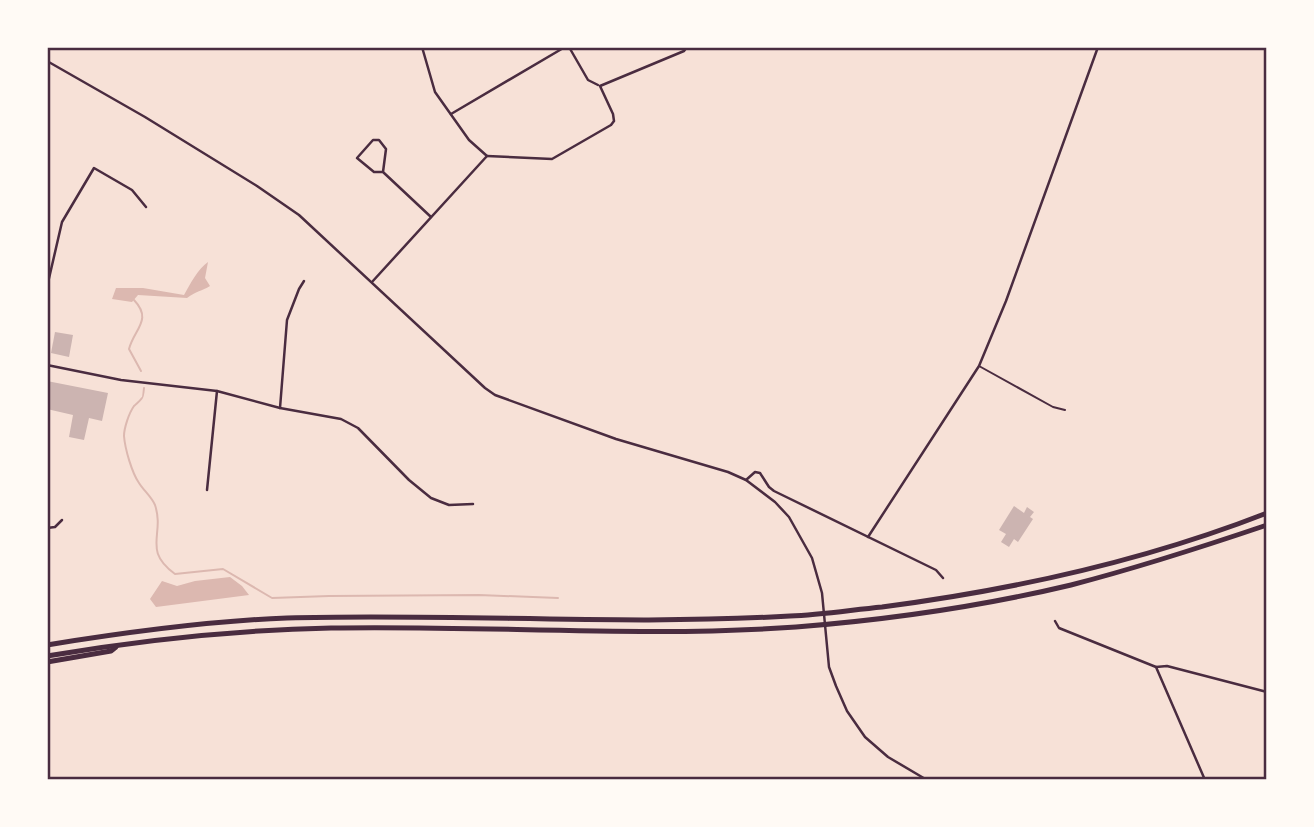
<svg xmlns="http://www.w3.org/2000/svg" width="1314" height="827" viewBox="0 0 1314 827" font-family="'Space Grotesk',sans-serif">
<style>
.water{fill:#dcb8b0}
.lines{fill:none;stroke-linecap:round;stroke-linejoin:round}
.stream{stroke:#dcb8b0;stroke-width:2}
.building{fill:#ccb4b1}
.service{stroke:#4a2c40;stroke-width:2}
.minor{stroke:#4a2c40;stroke-width:2.5}
.motorway{stroke:#4a2c40;stroke-width:5}
.neatline{fill:none;stroke:#4a2c40;stroke-width:2.5}
</style>
<rect width="100%" height="100%" fill="#f7e1d7"/>
<!-- water -->
<g class="water">
<path d="M208,262l-3,16 5,8c-8,5 -14,5 -23,12l-49,-3 -6,7 -20,-3 4,-11h27l41,7c6,-11 14,-26 24,-33z"/>
<path d="M230,577l12,9 7,9 -93,12 -6,-8 12,-18 15,5 18,-5z"/>
</g>
<g class="lines">
<!-- stream -->
<g class="stream">
<path d="M1267,254v1"/>
<path d="M134,300c19,20 0,29 -5,49l12,22"/>
<path d="M144,388c0,0 -1,10 -2,10 -2,3 -5,5 -8,8 -5,7 -10,22 -10,30 1,13 8,37 15,47 5,8 12,13 16,22 10,30 -13,45 20,69l48,-5 49,29 57,-2 150,-1 79,3"/>
</g>
</g>
<!-- building -->
<g class="building">
<path d="M55,332l18,3 -4,22 -18,-4z"/>
<path d="M47,381l61,12 -6,28 -13,-3 -5,22 -15,-3 4,-22 -26,-6z"/>
<path d="M1014,506l10,7 3,-6 7,5 -4,5 3,2 -15,23 -4,-3 -5,8 -8,-5 5,-8 -7,-4z"/>
</g>
<g class="lines">
<!-- service -->
<path class="service" d="M979,366l74,41 12,3"/>
<!-- minor -->
<g class="minor">
<path d="M569,47l19,33 10,5"/>
<path d="M47,61l98,56 112,69 42,29 186,173 10,7 121,44 112,33 18,8 29,22 14,15 23,41 10,35 7,74 7,19 11,25 18,26 23,20 39,23"/>
<path d="M451,114l114,-67"/>
<path d="M487,156l65,3 59,-34 3,-4 -1,-7 -13,-28 84,-35 3,-4"/>
<path d="M383,172h-9l-17,-14 16,-18h6l7,9 -3,23 48,45"/>
<path d="M372,282l115,-126 -18,-16 -34,-48 -13,-45"/>
<path d="M47,287l15,-65 32,-54 38,22 14,17"/>
<path d="M47,365l74,15 96,11 63,17 61,11 17,9 51,52 22,18 18,7 24,-1"/>
<path d="M280,408l7,-88 12,-31 5,-8"/>
<path d="M746,480l9,-8 5,1 9,14 5,4 162,79 7,8"/>
<path d="M207,490l10,-99"/>
<path d="M47,528l8,-1 7,-7"/>
<path d="M868,537l111,-171 27,-65 92,-254"/>
<path d="M1055,621l4,7 97,39 49,113"/>
<path d="M1156,667l11,-1 100,26"/>
</g>
<!-- motorway -->
<g class="motorway">
<path d="M47,645c80,-13 160,-24 240,-27 168,-5 335,8 503,-2 30,-1 61,-6 92,-9 131,-17 262,-46 385,-94"/>
<path d="M47,656c94,-16 189,-26 284,-28 155,-3 310,10 465,-1 90,-7 187,-21 275,-42 66,-17 131,-38 196,-60"/>
<path d="M47,662l64,-11 5,-4"/>
</g>
</g>
<!-- border -->
<rect width="1314" height="827" fill="none" stroke="#fffaf5" stroke-width="98"/>
<rect x="49" y="49" width="1216" height="729" class="neatline"/>
</svg>
